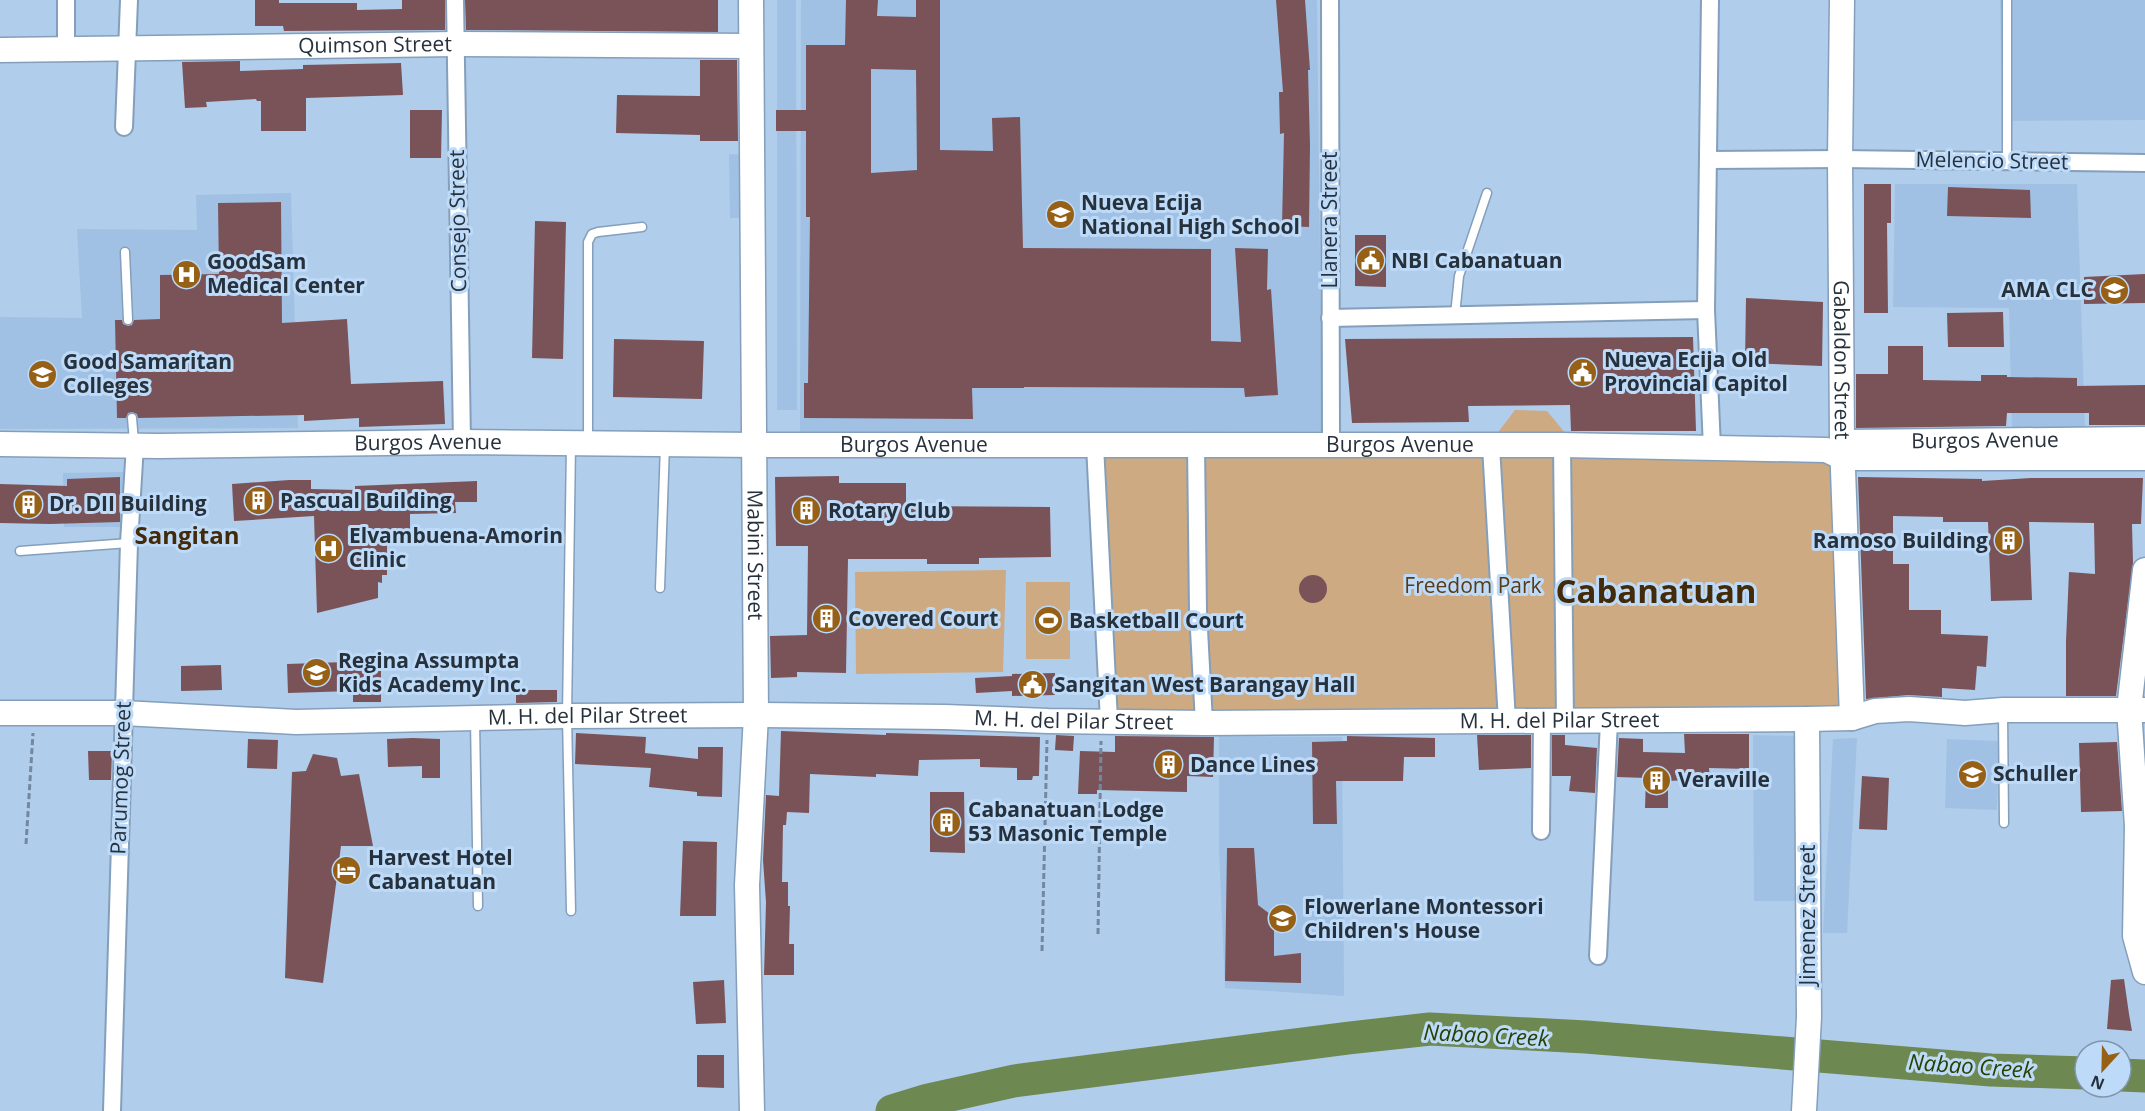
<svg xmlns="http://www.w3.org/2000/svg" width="2145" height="1111" viewBox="0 0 2145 1111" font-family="'Open Sans',sans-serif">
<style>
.built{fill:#a0c1e3}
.green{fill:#cdaa82}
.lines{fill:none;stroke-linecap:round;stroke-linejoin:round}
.river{stroke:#6d8850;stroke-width:33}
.building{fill:#7a5359;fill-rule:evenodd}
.lane-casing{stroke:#839fbb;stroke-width:11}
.street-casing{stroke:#839fbb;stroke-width:20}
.secondary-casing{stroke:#839fbb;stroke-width:27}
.path{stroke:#73889e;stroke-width:3;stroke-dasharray:6 3;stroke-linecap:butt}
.lane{stroke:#fff;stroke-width:8}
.street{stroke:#fff;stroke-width:16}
.secondary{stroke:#fff;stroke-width:24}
.labels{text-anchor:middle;stroke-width:6;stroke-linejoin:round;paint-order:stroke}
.street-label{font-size:21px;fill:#26313c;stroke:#bddaf8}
.poi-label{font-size:21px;font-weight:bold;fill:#26313c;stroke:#bddaf8;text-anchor:start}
.park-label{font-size:21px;fill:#593a12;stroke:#bddaf8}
.water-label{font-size:22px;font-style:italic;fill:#284100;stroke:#bddaf8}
.quarter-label{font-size:24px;font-weight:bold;fill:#432a08;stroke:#bddaf8}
.town-label{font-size:33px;font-weight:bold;fill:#432a08;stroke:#bddaf8}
</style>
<rect width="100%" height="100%" fill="#b0cdeb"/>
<!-- built -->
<g class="built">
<path d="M777,0h19l1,410h-20z"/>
<path d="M801,0h516l5,431 -522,3z"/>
<path d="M2000,0h145v120l-143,1z"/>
<path d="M729,154l17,1 1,63h-17z"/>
<path d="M1895,184h182l8,246 -73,3 -3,-125 -116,-1z"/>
<path d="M291,193l7,235 -298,1v-112l82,1 -5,-89 120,1 -1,-35z"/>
<path d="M124,472v55h-60l-1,-54z"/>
<path d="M1753,735l43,1 1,165h-43z"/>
<path d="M1219,736l123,1 2,259 -119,-8 -6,-139z"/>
<path d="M1857,738l-10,195h-24l10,-194z"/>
<path d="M1947,739l52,2 -2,69 -52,-2z"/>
</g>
<!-- green -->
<g class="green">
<path d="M1515,410l32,1 19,23 -70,1z"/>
<path d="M1104,456h369l362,4 7,255 -730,1z"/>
<path d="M1006,570l-3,102 -147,2 -1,-102z"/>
<rect x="1026" y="582" width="44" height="77"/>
</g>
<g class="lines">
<!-- river -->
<g class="river">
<path d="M2121,1075l24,1"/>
<path d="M892,1111l36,-11 86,-19 335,-43 81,-9 156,8 405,33 94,3"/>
</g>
</g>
<!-- building -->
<g class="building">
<path d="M255,0h24v3h78v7l45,-1v-9h43v30l-161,1 -1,-5h-28z"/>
<path d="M465,0h253v32l-252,-2z"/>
<path d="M846,0h32l-1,16 39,1v-17h24v150l53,1 -1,-33 28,-1 3,131 188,1v92l30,1 -6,-94 33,1 -1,41 4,-1 7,106 -33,2 -1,-9 -220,-1v1h-52l1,31 -169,-1v-35h4l2,-166h-4v-86h-30v-21h30v-65h39zM871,69l45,1 1,100 -46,3z"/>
<path d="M1276,0h29l5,70h-2l2,75 -1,82 -27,-1 2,-93 -4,1 -1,-42h4z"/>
<path d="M700,60h37l1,81h-38v-6l-84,-2 1,-38 83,1z"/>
<path d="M240,61v10l63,-2v-4l98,-2 2,32 -97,3v33h-45v-30h-4l-1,-2 -50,3 1,5 -22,1 -3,-46z"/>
<path d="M410,110h32l-1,48h-31z"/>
<path d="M1864,184h27v39h-4l1,90h-24z"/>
<path d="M1948,187l82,3 1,28 -84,-2z"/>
<path d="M281,202l1,121 65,-4 4,65 92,-3 2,43 -86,3v-9l-55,3v-6l-166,3 -1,-4 -5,-2 -4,1 -2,5h-9l-2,-98h7l1,4 5,2 4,-1 2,-5 26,-1v-44l59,-1 -1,-71z"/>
<path d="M535,221l31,1 -3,137 -31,-1z"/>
<path d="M1355,235h31v52l-31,-1z"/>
<path d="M2145,274v29l-61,1v-27z"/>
<path d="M1746,298l77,4 -1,64 -77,-3z"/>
<path d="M2003,312l1,35h-56l-1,-34z"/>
<path d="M1693,337l3,94h-125l-1,-26 -102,1 1,16 -117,1 -7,-84z"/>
<path d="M614,339l90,2 -2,58 -89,-2z"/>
<path d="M1888,346h35v34l58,1v-6h26v2l70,1v8l68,-1v40h-56v-12h-82l-1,13 -150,2v-54h32z"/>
<path d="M839,476v7h67v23l144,1 1,50 -72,1v6h-52v-5h-79l-2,114 -49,-1v5l-26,1 -1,-42 37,-1 1,-89h-32l-1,-69z"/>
<path d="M120,477v45l-70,2 -50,-1v-39l67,2v-7z"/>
<path d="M1858,477l124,2v2l49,-3h112l-2,46h-9l1,39 -17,133h-50v-55l3,-69 26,2 -1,-51 -65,-1 3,78 -41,1 -3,-79h-45v-5l-50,-1v48h16v46h32v24l47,2 -2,31 -9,-1 -2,24 -33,-2v9l-34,-2 -42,4z"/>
<path d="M289,480h22v9l44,1v-4l122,-5v21h-22l1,11 -46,1v18l-23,1v42h-5v8l-4,-1v16l-61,15 -3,-97 -80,5 -2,-37z"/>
<circle cx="1313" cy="589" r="14"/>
<path d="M345,662l36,1v39h-28v-11l-65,2 -1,-29z"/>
<path d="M221,665l1,25 -41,1v-25z"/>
<path d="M1055,673v22l-43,1v-5l-36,2 -1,-15 37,-2v-2z"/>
<path d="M516,690h41v12l-41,1z"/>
<path d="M781,731l105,4v-2l154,4 -1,39h-6l-1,4h-15v-12l-37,-1v-8l-61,1 -1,16 -42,-2v3l-66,-3 -1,39 -22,-1 -1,13h-3l-1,57h6v24h2l-1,38h5v31h-30l2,-73 -3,-42 3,-65 13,1z"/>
<path d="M576,733l70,4 -1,16 53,6v-12h25l-1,50 -25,-1v-4l-48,-5 2,-19 -76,-4z"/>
<path d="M1684,734h65v35l-40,-1 1,11 -42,2v27h-23l1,-30 -29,-1 2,-39 24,1v13l42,1z"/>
<path d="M1056,735l18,1 -1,15 -18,-1z"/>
<path d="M1477,735h54v33l-52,2z"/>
<path d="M1552,735h13v10l32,3 -2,45 -26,-2 2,-15h-19z"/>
<path d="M1115,736l99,1 -1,40 -26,-1v16l-90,-2v4h-19l2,-43 35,1z"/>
<path d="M1347,736l88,2v19h-31l-1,24h-67l1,43h-24l-1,-82 35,-1z"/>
<path d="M413,738l27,1v39h-18v-12l-34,1 -1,-28z"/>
<path d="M248,739l30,1 -1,29 -30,-1z"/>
<path d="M2117,742l5,69 -41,1 -2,-69z"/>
<path d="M88,751h24l-1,29h-22z"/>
<path d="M313,754l24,4 4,18 18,-2 14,72h-32l-18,137 -38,-5 7,-206 14,-1z"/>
<path d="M1862,776l27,2 -2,52 -28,-1z"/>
<path d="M930,792h34l1,61 -35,-1z"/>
<path d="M683,841l34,1 -1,74h-36z"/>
<path d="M1227,848h27l4,57 16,12v39l27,-3v30l-76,-2z"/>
<path d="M2124,979l5,35 3,17 -25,-2 4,-49z"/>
<path d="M724,980l2,43 -30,1 -3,-42z"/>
<path d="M697,1055h27v33l-27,-1z"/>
</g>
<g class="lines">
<defs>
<g id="lane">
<path d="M2007,161v-161"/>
<path d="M125,252l3,68"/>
<path d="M1455,315l4,-39 28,-83"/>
<path d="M132,418l2,24"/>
<path d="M588,442v-200l4,-8 6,-2 44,-5"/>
<path d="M571,444l-4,272 4,195"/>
<path d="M20,551l109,-8"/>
<path d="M660,588l5,-143"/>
<path d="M2003,712l1,111"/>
<path d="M475,719l3,187"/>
</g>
<g id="street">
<path d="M455,0l7,442"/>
<path d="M1330,0l1,441"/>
<path d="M1710,0l-4,310 6,138"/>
<path d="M66,49v-49"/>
<path d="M124,127l5,-127"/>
<path d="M1708,160l132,-1 305,4"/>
<path d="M1330,318l376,-8"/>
<path d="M1095,445l14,276"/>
<path d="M1196,445l2,166 6,112"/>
<path d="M1562,445l3,276"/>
<path d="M1491,446l16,275"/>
<path d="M1541,831l1,-111"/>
<path d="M1598,956l11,-235"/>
<path d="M112,1111l17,-568 6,-98"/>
</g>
<g id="secondary">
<path id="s1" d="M751,0l5,715 -9,170 5,226"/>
<path id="s2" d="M1842,0l-2,159 2,283 10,276"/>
<path id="s3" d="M0,50l456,-6 294,2"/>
<path id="s4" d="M1845,442l300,-3"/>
<path id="s5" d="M0,444l159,2 303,-4 292,3h808l264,5 17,8h302"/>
<path d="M2145,570l-16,139 8,117 -2,110 10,36"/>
<path id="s6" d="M0,713h123l173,9 271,-6 189,-1 189,2 103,4 156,2 603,-4 45,-1 23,-7 34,-2 56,4 38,-3h142"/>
<path d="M1804,1111l5,-94 -2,-298"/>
</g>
</defs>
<!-- lane casing -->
<use href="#lane" class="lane-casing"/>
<!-- street casing -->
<use href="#street" class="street-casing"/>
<!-- secondary casing -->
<use href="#secondary" class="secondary-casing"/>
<!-- path -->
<g class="path">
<path d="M26,844l7,-111"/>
<path d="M1098,934l3,-193"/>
<path d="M1042,951l5,-211"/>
</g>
<!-- lane -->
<use href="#lane" class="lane"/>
<!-- street -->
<use href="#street" class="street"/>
<!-- secondary -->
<use href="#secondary" class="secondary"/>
</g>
<!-- icons -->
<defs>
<symbol id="school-disc" viewBox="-11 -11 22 22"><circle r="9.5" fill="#966117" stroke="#bddaf8"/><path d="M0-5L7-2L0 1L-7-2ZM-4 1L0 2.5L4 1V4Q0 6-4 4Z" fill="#fff"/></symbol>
<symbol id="civic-disc" viewBox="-11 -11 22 22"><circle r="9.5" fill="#966117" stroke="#bddaf8"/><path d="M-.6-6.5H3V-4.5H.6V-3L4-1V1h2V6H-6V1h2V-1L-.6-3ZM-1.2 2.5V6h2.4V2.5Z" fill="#fff"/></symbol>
<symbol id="hospital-disc" viewBox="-11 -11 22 22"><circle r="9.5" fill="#966117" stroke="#bddaf8"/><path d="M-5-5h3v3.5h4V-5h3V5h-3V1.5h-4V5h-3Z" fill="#fff"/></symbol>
<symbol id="university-disc" viewBox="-11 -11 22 22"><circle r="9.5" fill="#966117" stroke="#bddaf8"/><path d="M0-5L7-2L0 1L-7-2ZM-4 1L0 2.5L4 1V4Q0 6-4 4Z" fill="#fff"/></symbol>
<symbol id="building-disc" viewBox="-11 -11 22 22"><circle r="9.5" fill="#966117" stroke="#bddaf8"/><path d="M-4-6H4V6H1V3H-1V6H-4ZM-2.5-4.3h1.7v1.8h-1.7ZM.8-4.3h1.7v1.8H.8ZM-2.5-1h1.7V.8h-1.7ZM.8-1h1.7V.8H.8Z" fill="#fff"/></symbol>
<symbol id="stadium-disc" viewBox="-11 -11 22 22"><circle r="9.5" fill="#966117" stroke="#bddaf8"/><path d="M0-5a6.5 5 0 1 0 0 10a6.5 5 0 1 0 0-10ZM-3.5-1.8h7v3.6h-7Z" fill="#fff"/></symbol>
<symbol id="hotel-disc" viewBox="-11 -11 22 22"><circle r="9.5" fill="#966117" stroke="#bddaf8"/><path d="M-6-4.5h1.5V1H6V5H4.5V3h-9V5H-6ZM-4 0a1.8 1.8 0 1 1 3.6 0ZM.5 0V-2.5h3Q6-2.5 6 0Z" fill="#fff"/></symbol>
</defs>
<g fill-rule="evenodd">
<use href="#school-disc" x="1044" y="198" width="33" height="33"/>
<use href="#civic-disc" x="1354" y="244" width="33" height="33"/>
<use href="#hospital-disc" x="170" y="258" width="33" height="33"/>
<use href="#university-disc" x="2098" y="274" width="33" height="33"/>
<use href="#civic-disc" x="1566" y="356" width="33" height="33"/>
<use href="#university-disc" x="26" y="358" width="33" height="33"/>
<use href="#building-disc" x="242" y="484" width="33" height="33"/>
<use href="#building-disc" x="12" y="488" width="33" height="33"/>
<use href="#building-disc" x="790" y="494" width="33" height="33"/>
<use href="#building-disc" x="1992" y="524" width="33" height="33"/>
<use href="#hospital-disc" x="312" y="532" width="33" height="33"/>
<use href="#building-disc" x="810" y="602" width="33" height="33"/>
<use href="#stadium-disc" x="1032" y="604" width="33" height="33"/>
<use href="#school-disc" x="300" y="656" width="33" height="33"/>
<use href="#civic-disc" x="1016" y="668" width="33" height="33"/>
<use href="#building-disc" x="1152" y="748" width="33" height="33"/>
<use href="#school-disc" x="1956" y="758" width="33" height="33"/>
<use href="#building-disc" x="1640" y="764" width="33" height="33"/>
<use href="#building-disc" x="930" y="806" width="33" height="33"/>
<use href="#hotel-disc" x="330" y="854" width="33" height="33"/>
<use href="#school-disc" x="1266" y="902" width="33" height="33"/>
</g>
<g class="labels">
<!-- street labels -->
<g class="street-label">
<text dy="7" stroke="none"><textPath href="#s3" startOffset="375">Quimson Street</textPath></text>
<text transform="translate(1992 161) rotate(1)" y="7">Melencio Street</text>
<text transform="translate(1330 220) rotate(-90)" y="7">Llanera Street</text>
<text transform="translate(458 221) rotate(-91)" y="7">Consejo Street</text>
<text dy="7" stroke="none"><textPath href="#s2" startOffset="360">Gabaldon Street</textPath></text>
<text dy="7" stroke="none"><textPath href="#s4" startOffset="140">Burgos Avenue</textPath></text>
<text dy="7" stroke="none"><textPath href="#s5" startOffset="428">Burgos Avenue</textPath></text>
<text dy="7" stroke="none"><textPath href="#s5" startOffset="914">Burgos Avenue</textPath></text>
<text dy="7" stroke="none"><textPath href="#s5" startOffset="1400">Burgos Avenue</textPath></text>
<text dy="7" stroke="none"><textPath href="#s1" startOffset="555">Mabini Street</textPath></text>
<text dy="7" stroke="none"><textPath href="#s6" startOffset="588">M. H. del Pilar Street</textPath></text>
<text dy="7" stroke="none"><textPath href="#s6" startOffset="1074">M. H. del Pilar Street</textPath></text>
<text dy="7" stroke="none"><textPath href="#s6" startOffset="1560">M. H. del Pilar Street</textPath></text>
<text transform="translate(121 778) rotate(-88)" y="7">Parumog Street</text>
<text transform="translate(1808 915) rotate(-90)" y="7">Jimenez Street</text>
</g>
<!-- poi labels -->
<g class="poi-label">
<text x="1081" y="210">Nueva Ecija<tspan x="1081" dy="24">National High School</tspan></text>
<text x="1391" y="268">NBI Cabanatuan</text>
<text x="207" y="269">GoodSam<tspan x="207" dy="24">Medical Center</tspan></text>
<text x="2094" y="297" text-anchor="end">AMA CLC</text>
<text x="1604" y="367">Nueva Ecija Old<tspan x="1604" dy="24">Provincial Capitol</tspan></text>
<text x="63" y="369">Good Samaritan<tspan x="63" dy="24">Colleges</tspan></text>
<text x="280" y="508">Pascual Building</text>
<text x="49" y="511">Dr. DII Building</text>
<text x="828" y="518">Rotary Club</text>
<text x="349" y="543">Elvambuena-Amorin<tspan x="349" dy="24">Clinic</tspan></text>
<text x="1988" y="548" text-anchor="end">Ramoso Building</text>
<text x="848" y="626">Covered Court</text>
<text x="1069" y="628">Basketball Court</text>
<text x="338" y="668">Regina Assumpta<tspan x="338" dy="24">Kids Academy Inc.</tspan></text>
<text x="1054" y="692">Sangitan West Barangay Hall</text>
<text x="1190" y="772">Dance Lines</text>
<text x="1993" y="781">Schuller</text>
<text x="1678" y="787">Veraville</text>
<text x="968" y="817">Cabanatuan Lodge<tspan x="968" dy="24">53 Masonic Temple</tspan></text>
<text x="368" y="865">Harvest Hotel<tspan x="368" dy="24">Cabanatuan</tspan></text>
<text x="1304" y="914">Flowerlane Montessori<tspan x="1304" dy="24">Children's House</tspan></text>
</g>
<!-- park labels -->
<g class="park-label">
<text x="1473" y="593">Freedom Park</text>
</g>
<!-- water labels -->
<g class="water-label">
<text transform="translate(1486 1035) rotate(3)" y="8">Nabao Creek</text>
<text transform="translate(1971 1066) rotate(4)" y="8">Nabao Creek</text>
</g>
<!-- quarter labels -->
<g class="quarter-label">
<text x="187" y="544">Sangitan</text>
</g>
<!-- town labels -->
<g class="town-label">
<text x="1656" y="603">Cabanatuan</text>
</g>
</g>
<!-- north arrow -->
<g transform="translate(2103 1069) rotate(202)"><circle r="28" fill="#bddaf8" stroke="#8196ad" stroke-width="1.5"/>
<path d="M0-4.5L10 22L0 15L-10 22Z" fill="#966117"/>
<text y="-9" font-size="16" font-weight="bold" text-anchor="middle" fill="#26313c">N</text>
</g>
</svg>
